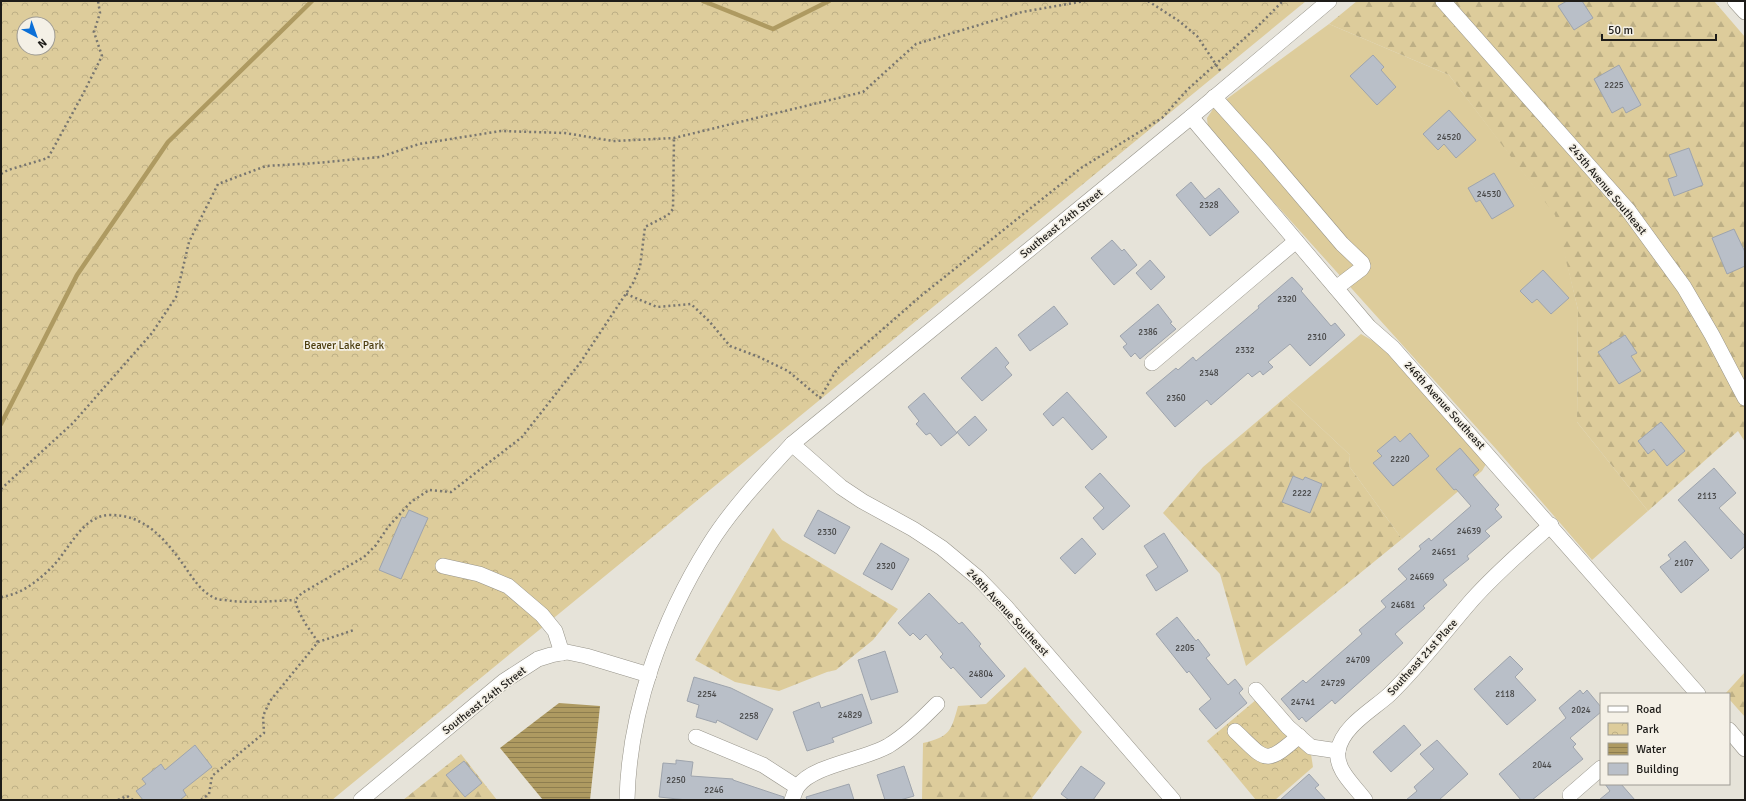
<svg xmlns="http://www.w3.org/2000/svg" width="1746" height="801" viewBox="0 0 1746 801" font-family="Signika,sans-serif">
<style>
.grass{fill:#ddcc9b}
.forest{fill:url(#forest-firs)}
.park{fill:url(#park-crowns);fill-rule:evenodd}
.water{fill:url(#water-rules)}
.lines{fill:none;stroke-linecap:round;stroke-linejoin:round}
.stream{stroke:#ae9a61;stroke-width:4.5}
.building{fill:#b9bfc8;stroke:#9ea4ad}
.minor-casing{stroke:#97948a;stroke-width:16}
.path{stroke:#787670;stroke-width:2.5;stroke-dasharray:2 3;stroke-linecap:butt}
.minor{stroke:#fff;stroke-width:15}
.labels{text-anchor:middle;stroke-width:3.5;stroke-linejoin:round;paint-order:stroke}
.number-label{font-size:9px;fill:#454545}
.street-label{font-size:11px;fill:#1e1c19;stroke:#f4f0e6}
.park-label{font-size:11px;fill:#4d3e10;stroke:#f4f0e6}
</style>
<defs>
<pattern id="forest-firs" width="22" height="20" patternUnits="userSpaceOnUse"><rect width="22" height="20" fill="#ddcc9b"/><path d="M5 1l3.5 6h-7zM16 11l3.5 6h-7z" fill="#bdaf85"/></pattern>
<pattern id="park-crowns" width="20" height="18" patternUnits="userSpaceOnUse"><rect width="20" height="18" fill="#ddcc9b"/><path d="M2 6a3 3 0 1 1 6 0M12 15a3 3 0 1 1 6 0" fill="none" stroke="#bdaf85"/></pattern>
<pattern id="water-rules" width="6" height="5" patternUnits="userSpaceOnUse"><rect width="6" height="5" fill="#ae9a61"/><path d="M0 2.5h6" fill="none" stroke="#8d7d4f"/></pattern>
</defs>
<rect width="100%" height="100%" fill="#e6e3d9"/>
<!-- grass -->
<g class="grass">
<path d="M1329,24l120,51 107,140 22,95 -1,112 71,89 -56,49 -95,-110 -289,-321 -1,-11 6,-9z"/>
<path d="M1361,334l26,15 99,115 -4,7 -80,68 -53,-73 1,-11 -63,-59z"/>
</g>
<!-- forest -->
<g class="forest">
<path d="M1357,1h357l31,36v405l-7,-11 -90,80 -71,-89 1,-112 -23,-95 -106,-140 -120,-51z"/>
<path d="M1287,396l63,59 -1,11 53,73 -156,127 -26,-92 -57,-61 40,-46z"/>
<path d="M773,528l9,12 116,69 -25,31 -37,30 -9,2 -48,19 -44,-9 -40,-22z"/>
<path d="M1025,667l57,65 -50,66 1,2h-111l1,-57c26,-6 28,-11 35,-37l28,-2z"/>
<path d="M1745,672v45l-16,-18v-5h-4z"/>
<path d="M461,754l36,46h-94z"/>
</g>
<!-- park -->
<g class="park">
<path d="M1,1h1305l-974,799h-331zM24,24h24v24h-24z"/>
<path d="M1257,699l53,49 3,19 -38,33h-19l-49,-59z"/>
</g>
<!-- water -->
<path class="water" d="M559,703l41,3 -10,94h-47l-43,-52z"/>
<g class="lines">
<!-- stream -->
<g class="stream">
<path d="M703,1l70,28 56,-28"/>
<path d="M1,424l76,-149 91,-133 144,-141"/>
</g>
</g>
<!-- building -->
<g class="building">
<path d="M1567,1h15l11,17 -19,12 -16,-24z"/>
<path d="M1373,55l11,12 -3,3 15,17 -19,18 -27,-29z"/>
<path d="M1619,65l22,40 -15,8 -3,-6 -11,6 -18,-34z"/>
<path d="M1449,110l27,30 -20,18 -12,-14 -6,6 -15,-16z"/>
<path d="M1689,148l14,37 -29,11 -6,-17 9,-3 -8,-21z"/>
<path d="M1494,173l20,33 -22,13 -12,-19 -4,2 -8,-14z"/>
<path d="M1191,182l14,17 14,-11 20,24 -29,24 -34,-41z"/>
<path d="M1734,229l11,23v14l-18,8 -15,-36z"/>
<path d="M1112,240l10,11 2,-2 13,16 -23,20 -23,-27z"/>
<path d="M1150,260l15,17 -14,13 -15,-17z"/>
<path d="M1543,270l26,28 -18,16 -14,-15 -5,4 -12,-12z"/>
<path d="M1292,277l11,12 -2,2 30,35 4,-3 10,12 -35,31 -20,-22 -22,18 5,5 -10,8 -3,-4 -8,6 -4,-4 -37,32 -4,-5 -32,27 -29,-34 30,-25 2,2 15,-13 3,4 63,-53 -1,-2z"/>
<path d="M1158,304l14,18 -2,1 6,6 -36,30 -5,-6 -4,4 -8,-10 4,-3 -7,-8z"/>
<path d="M1054,306l14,18 -38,27 -12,-16z"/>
<path d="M1625,335l12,18 -6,3 10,15 -22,13 -21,-32z"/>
<path d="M996,347l13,16 -4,4 7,8 -30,26 -21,-23z"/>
<path d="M1067,392l40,45 -15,13 -29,-33 -10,9 -10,-12z"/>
<path d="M924,393l33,40 -16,13 -11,-13 -4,2 -10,-11 3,-3 -11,-14z"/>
<path d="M975,416l12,14 -18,16 -12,-14z"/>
<path d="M1661,422l24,29 -18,15 -13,-17 -6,5 -10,-13z"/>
<path d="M1410,433l19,23 -36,30 -20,-23 9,-7 -5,-5 18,-15 5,6z"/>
<path d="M1460,448l19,22 -6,5 26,30 -4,4 7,8 -17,14 5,5 -23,20 2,3 -26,21 4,5 -24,21 2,2 -30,26 8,9 -68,61 -3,-4 -26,22 -4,-5 -3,3 -18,-21 22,-19 3,3 56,-49 -3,-4 27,-23 -5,-6 26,-22 -9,-10 23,-20 -2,-3 10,-8 2,3 40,-35 -15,-17 -2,1 -18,-21z"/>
<path d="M1714,468l22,25 -17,15 26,28v10l-14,13 -53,-59z"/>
<path d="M1100,473l30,33 -27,24 -10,-12 11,-10 -19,-21z"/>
<path d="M1293,476l10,4 2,-3 17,7 -12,29 -28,-11z"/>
<path d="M409,510l19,8 -27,61 -22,-9 23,-53 3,1z"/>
<path d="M818,510l32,17 -15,27 -31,-18z"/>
<path d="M1164,533l24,38 -32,20 -10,-16 12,-8 -14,-21z"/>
<path d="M1082,538l14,16 -21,20 -15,-16z"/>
<path d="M1685,541l24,29 -28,23 -21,-26 11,-8 -3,-4z"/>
<path d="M881,543l28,16 -17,31 -29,-16z"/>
<path d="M929,593l30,31 3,-2 19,22 -2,2 26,30 -24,22 -28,-31 -2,2 -11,-12 3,-3 -17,-20 -6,6 -7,-7 -3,3 -12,-13z"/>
<path d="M1177,617l19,24 2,-2 12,16 -4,3 22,27 7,-6 8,10 -4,4 8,10 -31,26 -17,-20 12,-10 -22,-28 -2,2 -31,-39z"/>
<path d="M885,651l13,41 -27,8 -13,-40z"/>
<path d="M1510,656l13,13 -8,8 21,23 -29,25 -33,-36z"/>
<path d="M694,677l37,11 42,21 -16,31 -40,-20 -1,3 -20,-6 3,-12 -12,-4z"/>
<path d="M1580,690l3,4 4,-4 14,17v5l-31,26 6,6 -3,3 10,12 -51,41h-11l-22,-26 67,-56 -7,-10z"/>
<path d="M862,694l10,29 -40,15 2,4 -27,9 -14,-39 26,-10 2,6z"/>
<path d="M1404,725l17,20 -30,27 -18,-20z"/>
<path d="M1437,740l31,34 -29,26h-33l11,-9 -3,-4 20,-18 -14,-15z"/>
<path d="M195,745l17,22 -29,23 3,5 -6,5h-37l-7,-9 10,-7 -4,-5 19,-15 4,6z"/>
<path d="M676,760l17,2 -2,14 42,3v1l51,17 -1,3h-96l-28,-3 4,-34 13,1z"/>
<path d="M464,761l18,22 -17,14 -19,-22z"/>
<path d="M904,766l10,30 -14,4h-15l-8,-25z"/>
<path d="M1081,766l24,17 -12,17h-24l-8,-6z"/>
<path d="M1309,774l10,11 -4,3 11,12h-46z"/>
<path d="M849,784l5,16h-47l-1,-3z"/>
<path d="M1605,784h16l14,16h-36l11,-9z"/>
</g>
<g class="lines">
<defs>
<g id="minor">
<path d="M1443,1l185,209 56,77 28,48 33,63"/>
<path d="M1735,1l10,11"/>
<path d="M1214,97l53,59 75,88 20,19 1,3 -2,3 -25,19"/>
<path d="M1191,117l178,210 24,21 305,346"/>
<path d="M1152,363l144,-122"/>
<path d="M792,444l49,43 21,14 51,28 29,19 36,30 28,29 167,193"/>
<path d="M443,566l36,8 29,12 34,29 13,16 7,22"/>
<path d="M1256,690l32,37 23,20 27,4"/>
<path d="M1729,730l16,19"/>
<path d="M1235,731c31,29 29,36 64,5"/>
<path d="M696,737l67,28 34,22"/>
<path d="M1570,795l31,-27"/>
<path d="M361,800l143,-119 34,-22 13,-4 16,-3 19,4 63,19"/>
<path d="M627,800c2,-89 35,-180 82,-255 23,-37 54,-69 83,-101l399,-327 138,-116"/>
<path d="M792,800c2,-5 3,-10 6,-14 16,-21 65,-26 90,-40 18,-11 34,-27 49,-42"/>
<path d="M1365,800c-10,-14 -30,-30 -27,-49 4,-25 36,-42 52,-57 30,-29 55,-63 82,-94 24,-27 52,-51 79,-75"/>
</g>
</defs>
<!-- minor casing -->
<use href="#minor" class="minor-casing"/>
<!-- path -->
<g class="path">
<path d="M1148,1l31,20 18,15 24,36"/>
<path d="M1,174l7,-4 40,-12 35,-64 19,-38 -8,-24 6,-19 -2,-12"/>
<path d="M626,294l31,13 34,-3 18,17 21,25 29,11 29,14 32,27 17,-29 85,-74 159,-127 81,-50 25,-28 70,-63 26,-26"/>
<path d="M1,489l72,-66 79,-90 24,-36 13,-55 29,-58 48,-18 50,-3 64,-6 39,-13 82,-13 64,2 48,8 61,-3 189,-46 53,-48 106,-32 63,-11"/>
<path d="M1,597c21,-3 37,-16 51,-30 17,-17 30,-51 57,-52 36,-1 57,25 76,52 9,13 17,26 32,32 4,1 10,1 15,2 21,2 42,0 63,-1"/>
<path d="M318,642l-13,-19 -7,-13 -3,-10 7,-7 62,-36 12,-12 12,-18 23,-25 18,-12 22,2 71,-55 58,-74 53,-80 7,-16 5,-40 23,-12 5,-6 1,-71"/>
<path d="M118,800l9,-4 6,4"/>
<path d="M201,800l8,-6 3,-18 52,-43 -1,-17 7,-15 48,-59 36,-12"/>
</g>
<!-- minor -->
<use href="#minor" class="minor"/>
</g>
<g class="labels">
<!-- number labels -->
<g class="number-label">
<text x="1614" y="88">2225</text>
<text x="1449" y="140">24520</text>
<text x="1489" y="197">24530</text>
<text x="1209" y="208">2328</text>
<text x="1287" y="302">2320</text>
<text x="1148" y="335">2386</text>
<text x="1317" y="340">2310</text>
<text x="1245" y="353">2332</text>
<text x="1209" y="376">2348</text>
<text x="1176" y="401">2360</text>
<text x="1400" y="462">2220</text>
<text x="1302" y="496">2222</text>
<text x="1707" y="499">2113</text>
<text x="1469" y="534">24639</text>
<text x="827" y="535">2330</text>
<text x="1444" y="555">24651</text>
<text x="1684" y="566">2107</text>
<text x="886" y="569">2320</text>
<text x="1422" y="580">24669</text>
<text x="1403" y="608">24681</text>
<text x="1185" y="651">2205</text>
<text x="1358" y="663">24709</text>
<text x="981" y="677">24804</text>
<text x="1333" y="686">24729</text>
<text x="707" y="697">2254</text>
<text x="1505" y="697">2118</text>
<text x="1303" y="705">24741</text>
<text x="1581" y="713">2024</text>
<text x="850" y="718">24829</text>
<text x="749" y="719">2258</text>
<text x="1542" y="768">2044</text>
<text x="676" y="783">2250</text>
<text x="714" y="793">2246</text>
</g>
<!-- street labels -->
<g class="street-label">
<text transform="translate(1608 189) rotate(50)" y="4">245th Avenue Southeast</text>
<text transform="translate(1061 223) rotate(-39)" y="4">Southeast 24th Street</text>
<text transform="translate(1445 405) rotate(48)" y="4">246th Avenue Southeast</text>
<text transform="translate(1008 612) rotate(47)" y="4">248th Avenue Southeast</text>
<text transform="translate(1422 657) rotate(-48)" y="4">Southeast 21st Place</text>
<text transform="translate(484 700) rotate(-38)" y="4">Southeast 24th Street</text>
</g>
<!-- park labels -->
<g class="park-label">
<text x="344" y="349">Beaver Lake Park</text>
</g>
</g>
<!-- border -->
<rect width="1746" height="801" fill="none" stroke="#1e1c19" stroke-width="4"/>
<!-- legend -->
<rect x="1600" y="693" width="130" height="92" fill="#f4f0e6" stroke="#9e9b94"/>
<rect x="1608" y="706" width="20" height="6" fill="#ffffff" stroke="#9e9b94"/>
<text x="1636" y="713" font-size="12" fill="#1e1c19">Road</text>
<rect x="1608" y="723" width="20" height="12" fill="url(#park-crowns)" stroke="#9e9b94"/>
<text x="1636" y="733" font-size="12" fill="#1e1c19">Park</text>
<rect x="1608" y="743" width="20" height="12" fill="url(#water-rules)" stroke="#9e9b94"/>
<text x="1636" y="753" font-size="12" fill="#1e1c19">Water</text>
<rect x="1608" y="763" width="20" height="12" fill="#b9bfc8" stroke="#9e9b94"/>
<text x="1636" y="773" font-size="12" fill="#1e1c19">Building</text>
<!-- north arrow -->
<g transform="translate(36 36) rotate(139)"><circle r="19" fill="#f4f0e6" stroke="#9e9b94"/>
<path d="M0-3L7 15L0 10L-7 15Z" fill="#0b6fd7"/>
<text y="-6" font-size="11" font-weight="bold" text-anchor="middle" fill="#1e1c19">N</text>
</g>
<!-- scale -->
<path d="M1602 34v6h114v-6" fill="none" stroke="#1e1c19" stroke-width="2"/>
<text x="1608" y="34" font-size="12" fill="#1e1c19" stroke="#f4f0e6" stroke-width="3" paint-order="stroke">50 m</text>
</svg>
